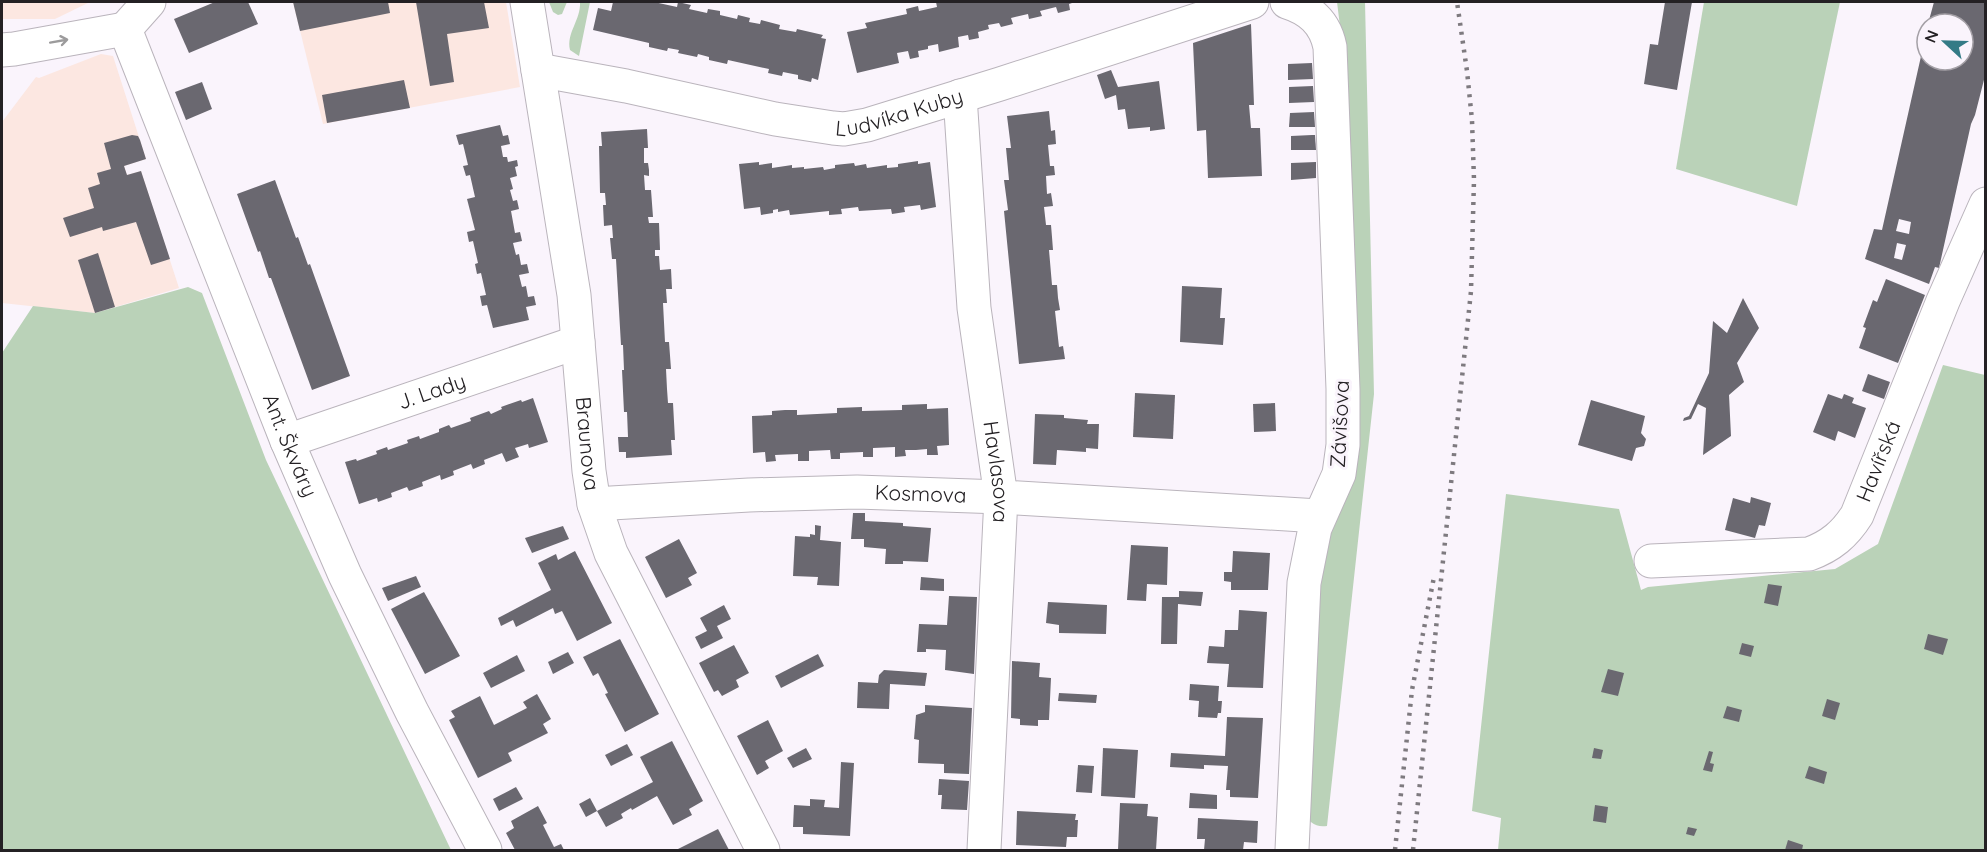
<svg xmlns="http://www.w3.org/2000/svg" width="1987" height="852" viewBox="0 0 1987 852" font-family="Quicksand,sans-serif">
<style>
.commercial{fill:#fce7e1}
.green{fill:#bad2b8}
.building{fill:#6a6870;fill-rule:evenodd}
.lines{fill:none;stroke-linecap:round;stroke-linejoin:round}
.minor-casing{stroke:#bab4bc;stroke-width:35}
.minor{stroke:#fff;stroke-width:33}
.rail{stroke:#7e7a7f;stroke-width:4.5;stroke-dasharray:3 6;stroke-linecap:butt}
.oneway{stroke:#9c9b9c}
.labels{text-anchor:middle;stroke-width:6;stroke-linejoin:round;paint-order:stroke}
.street-label{font-size:21px;fill:#242124;stroke:#faf4fc}
</style>
<rect width="100%" height="100%" fill="#faf4fc"/>
<!-- commercial -->
<g class="commercial">
<path d="M2,2h88l-35,17h-53z"/>
<path d="M293,2h213l14,85 -197,37z"/>
<path d="M101,54l12,2 33,103 -22,7 3,9 14,-4 38,117 -84,25 -93,-10v-181l34,-45 3,1z"/>
</g>
<!-- green -->
<g class="green">
<path d="M549,2h18l-5,12 -4,1 -5,-3z"/>
<path d="M580,2h10l-11,54 -9,-6c-4,-17 11,-30 10,-48z"/>
<path d="M1337,2h28l9,392 -47,432c-12,2 -18,-5 -25,-13l10,-216 9,-10 26,-504z"/>
<path d="M1704,2h136l-43,204 -121,-37z"/>
<path d="M188,287l14,6 64,167 185,390h-449v-497l31,-47 62,7z"/>
<path d="M1943,365l42,10v475h-487l3,-32 -29,-7 34,-317 113,15 22,81 7,-3 187,-18 43,-25z"/>
</g>
<!-- building -->
<g class="building">
<path d="M215,2h33l10,22 -69,29 -15,-34z"/>
<path d="M293,2h95l2,11 -90,18z"/>
<path d="M416,2h68l5,26 -42,6 7,48 -24,4z"/>
<path d="M613,2h41l23,5 1,-5 13,3 -2,4 18,4 1,-4 12,2v4l17,4 1,-4 12,3 -1,4 11,2 1,-4 19,5 -1,4 17,3 1,-3 26,6 -2,3 5,1 -8,41 -6,-2 -1,4 -13,-3v-4l-15,-3 -1,4 -14,-3 1,-4 -41,-9 -1,4 -18,-4v-3l-11,-3 -1,3 -19,-4 1,-3 -11,-2 -1,3 -18,-4v-4l-56,-13 5,-22 13,3z"/>
<path d="M936,2h139l-6,2 1,6 -12,3 -2,-6 -16,4 2,5 -13,3 -1,-5 -17,4 2,6 -12,3 -2,-4 -11,2 1,4 -11,3 1,6 -10,2 -1,-5 -10,2 1,10 -20,5 -1,-8 -10,2v3l-10,2 1,6 -9,2 -2,-8 -11,2 2,10 -42,10 -10,-41 20,-4 -2,-5 42,-9 -1,-5 12,-3 1,5 18,-4z"/>
<path d="M1665,2h27l-15,88 -33,-6 6,-40 8,1z"/>
<path d="M1934,2h52v70l-11,43 -4,9 -32,144 -4,-1 -6,17 -64,-25 9,-30 8,1 44,-196 1,26h36v-36h-35zM1899,219l12,3 -2,12 -13,-3zM1897,243l9,2 -4,15 -8,-2z"/>
<path d="M1251,24l3,81h-5l2,23h9l2,48 -54,2 -2,-48 -9,1 -4,-88z"/>
<path d="M1312,63l1,16 -25,1v-16z"/>
<path d="M1111,70l7,17 41,-6 6,48 -15,2v-4l-22,2 -3,-20 -7,1 -2,-15 -11,4 -8,-24z"/>
<path d="M404,80l6,28 -83,15 -5,-28z"/>
<path d="M202,82l10,27 -26,11 -11,-28z"/>
<path d="M1313,86l1,16 -25,1v-16z"/>
<path d="M1049,111l2,20 4,-1 1,14 -8,1 2,21h4l1,9 -9,1 1,18 4,-1 2,13 -9,1 2,18h5l1,12 1,13h-4l3,35h5l1,13 2,12 -5,1 4,36 4,-1 2,13 -46,5 -15,-153 4,-1 -4,-30h5l-3,-32h5l-4,-32z"/>
<path d="M1314,112l1,15h-26l1,-14z"/>
<path d="M500,125l3,11 5,-1 2,9 -9,2 2,11h4l1,5 9,-2 1,6 -3,1 2,9 -7,2 3,11 -3,1 3,11 4,-1 2,9 -8,2 4,22 5,-1 2,9 -9,2 3,12 3,-1 2,11 6,-1 2,9 -10,2 3,12 4,-1 2,11 6,-1 2,9 -10,2 3,13 -36,8 -6,-23 -5,1 -2,-10 6,-1 -5,-22 -4,1 -2,-10 3,-1 -5,-22 -4,1 -2,-10 8,-2 -8,-31 8,-2 -5,-22 -4,1 -3,-10 5,-1 -5,-21 -4,1 -3,-10z"/>
<path d="M647,129l1,19h-4v15h4l1,7v6l-5,-1 1,15h6l2,27h-5l1,6h10l1,27h-5v6h4l1,14 11,-1 1,20h-6l1,14h-4l2,39h4l2,27h-5l1,20 1,14h5l2,37h-4l1,15 -46,3v-6h-7l-1,-15h10l-1,-25h-3l-2,-42h2l-1,-25h-2l-5,-86h-4l-2,-21h3l-1,-13 -8,1 -1,-21h3l-1,-12h-5l-1,-47h3l-1,-14z"/>
<path d="M132,135l6,1 2,4 6,19 -22,7 3,9 14,-4 29,88 -19,6 -15,-43 -33,9 -1,-4 -32,10 -7,-19 31,-10 -6,-20 12,-4 -3,-11 14,-4 -7,-26z"/>
<path d="M1312,135h3l1,15h-25v-14z"/>
<path d="M918,161v3l12,-2 6,45 -15,3 -1,-5 -16,2 1,5 -13,2 -1,-5 -32,2 -1,-4 -17,2 1,5 -13,1v-4l-39,4 -1,-5 -11,2v-3l-5,1v3l-12,2 -1,-8 -16,2 -5,-45 20,-2v3l13,-2v5l20,-3v3l12,-1v2l19,-2 1,3 11,-2v-3l19,-2 1,3 11,-2 1,4 20,-3v3l11,-1v-3z"/>
<path d="M1316,162v16l-25,2v-17z"/>
<path d="M275,180l21,58 2,-1 10,28 2,-1 40,112 -38,14 -41,-112h-2l-9,-27 -2,1 -21,-58z"/>
<path d="M98,253l17,54 -20,6 -17,-53z"/>
<path d="M1886,279l39,16 -27,68 -39,-15 7,-20 -3,-1 10,-27 4,2z"/>
<path d="M1182,286l40,2 -2,30h5l-2,27 -43,-3z"/>
<path d="M1743,298l16,30 -22,35 7,19 -15,13 2,41 -28,19 3,-47 -8,-4 -7,15 -8,2 1,-3 5,-2 20,-43 4,-52 14,12z"/>
<path d="M1868,374l22,8 -6,17 -22,-8z"/>
<path d="M1135,393l40,2 -2,44 -40,-2z"/>
<path d="M1828,394l14,5 2,-5 10,4 -2,5 14,5 -11,30 -17,-7 -3,10 -22,-9z"/>
<path d="M533,398l15,44 -19,6 -1,-4 -13,4 4,9 -13,5 -4,-9 -18,7 1,4 -12,5 -2,-5 -18,7 1,4 -13,5 -1,-5 -18,7 1,4 -14,5 -2,-4 -16,6 1,4 -14,5 -1,-4 -18,6 -14,-42 11,-3 1,2 20,-7 -1,-3 11,-4 1,3 20,-7 -1,-3 12,-4 1,3 19,-7v-3l10,-4 2,3 20,-7 -1,-3 19,-7 2,3 11,-5 -1,-2 20,-7 1,2z"/>
<path d="M1591,400l54,16 -4,17 5,6 -2,7 -8,2 -4,13 -54,-16z"/>
<path d="M1275,403l1,28 -22,1 -1,-28z"/>
<path d="M927,404v5l21,-1 1,37 -12,1 1,9h-11v-6l-11,1h-11l1,6 -11,1v-10l-22,1v9h-10v-5l-23,1v6h-9l-1,-9 -21,1v10h-11v-7l-23,1 1,6 -10,1 -1,-10 -12,1 -1,-37 20,-1v-4l13,-1h12v5l40,-2v-5l25,-1v4l40,-1v-5z"/>
<path d="M1035,414l29,1v3l24,2 -1,4h12l-1,25 -12,-1v4l-29,-2 -1,15 -23,-1z"/>
<path d="M1751,497l20,6 -6,23 -6,-1 -4,13 -30,-8 8,-32 17,5z"/>
<path d="M853,513h12v8l38,2v3l28,2 -3,34 -25,-1v3h-18l1,-15 -22,-2v-8h-13z"/>
<path d="M815,525l6,1 -1,14 21,2 -2,44 -22,-1 1,-8 -25,-1 2,-40 15,1v-3l5,1z"/>
<path d="M563,526l6,13 -37,14 -7,-15z"/>
<path d="M679,539l18,34 -9,5 4,7 -26,13 -21,-41z"/>
<path d="M1131,545l37,2 -1,38 -20,-1 -1,17 -19,-1z"/>
<path d="M575,551l37,72 -35,18 -15,-30 -7,3 -2,-6 -37,19 -3,-7 -12,6 -3,-8 53,-28 -13,-27 18,-9 2,6z"/>
<path d="M1233,551l37,2 -2,37h-37v-8l-7,-1v-9h8z"/>
<path d="M416,576l5,11 -33,14 -6,-13z"/>
<path d="M921,577l23,2v12l-24,-1z"/>
<path d="M1768,584l14,2 -4,20 -14,-3z"/>
<path d="M1179,591l24,1 -2,14 -23,-2 -1,40h-16l1,-47h17z"/>
<path d="M424,592l36,64 -35,18 -34,-65z"/>
<path d="M949,596l28,1 -3,77 -29,-4 1,-20 -20,-1v3h-9l2,-28 28,1z"/>
<path d="M1048,602l59,3 -1,29 -47,-1v-8l-13,-2z"/>
<path d="M724,605l7,14 -14,7 6,12 -22,11 -6,-12 12,-6 -7,-13z"/>
<path d="M1239,610l28,2 -4,76 -36,-1 2,-23 -22,-1 2,-17 15,1 1,-17h13z"/>
<path d="M1928,634l20,5 -5,16 -19,-6z"/>
<path d="M620,639l39,75 -34,18 -20,-38 3,-1 -10,-20 -5,3 -10,-19z"/>
<path d="M1742,643l12,3 -3,11 -12,-3z"/>
<path d="M734,645l15,28 -13,7 3,7 -17,9 -4,-6 -4,2 -15,-29z"/>
<path d="M568,652l6,11 -21,11 -5,-12z"/>
<path d="M818,654l6,12 -43,22 -6,-12z"/>
<path d="M517,655l8,16 -34,17 -8,-15z"/>
<path d="M1012,661l28,2 -1,14 12,1 -2,42h-11v6l-18,-1v-6l-9,-1z"/>
<path d="M1608,669l16,4 -6,23 -17,-4z"/>
<path d="M884,670l43,3 -2,13 -35,-2 -1,25 -32,-1 1,-26 20,1 1,-8z"/>
<path d="M1190,684l29,2 -1,15h4l-1,12h-3l-1,5 -19,-1 1,-16 -10,-1z"/>
<path d="M1059,693l38,2 -1,8 -38,-2z"/>
<path d="M537,694l14,25 -8,5 5,9 -40,20 4,8 -34,17 -29,-58 6,-3 -4,-6 29,-15 14,29 33,-17 -4,-6z"/>
<path d="M1827,699l13,4 -5,17 -13,-4z"/>
<path d="M925,705l47,3 -3,66 -25,-1v-9l-26,-1 1,-23 -5,-1 2,-24 9,-3z"/>
<path d="M1727,706l15,4 -3,12 -16,-4z"/>
<path d="M1227,717l36,1 -5,80 -28,-1v-7h-4l2,-24 -24,-1v4l-34,-2 1,-14 54,3z"/>
<path d="M768,720l15,31 -18,10 4,7 -12,7 -20,-39z"/>
<path d="M672,741l31,60 -14,8 3,6 -19,10 -16,-29 -25,14 -1,-2 -10,6 2,4 -17,9 -9,-16 56,-29 -13,-25z"/>
<path d="M627,744l6,11 -22,11 -6,-11z"/>
<path d="M806,748l6,11 -19,9 -6,-10z"/>
<path d="M1103,748l35,2 -3,48 -34,-2z"/>
<path d="M1594,748l9,2 -2,9 -9,-1z"/>
<path d="M1709,751l4,1 -3,11 4,1 -2,8 -9,-2z"/>
<path d="M841,762l13,1 -4,73 -47,-2v-7h-10l1,-22 16,1v-7l15,1 -1,7 15,1z"/>
<path d="M1078,765l16,1 -2,27 -16,-1z"/>
<path d="M1809,766l18,6 -3,12 -19,-6z"/>
<path d="M939,779l30,2 -2,29 -26,-1 1,-14h-4z"/>
<path d="M516,787l7,12 -24,12 -6,-12z"/>
<path d="M1190,793l27,2v14l-28,-1z"/>
<path d="M590,798l7,13 -11,6 -7,-13z"/>
<path d="M1120,803l28,1 -1,12 11,1 -2,33h-38z"/>
<path d="M1595,805l13,2 -2,16 -13,-2z"/>
<path d="M538,806l9,17 -4,2 11,22 7,-3 3,6h-49l-9,-17 8,-5 -3,-7z"/>
<path d="M1017,811l59,3 -1,6h3l-1,17h-10l-1,10 -50,-2z"/>
<path d="M1198,818l60,3 -1,22 -13,-1 -1,8h-39l1,-11h-8z"/>
<path d="M1688,827l9,2 -3,7 -8,-2z"/>
<path d="M718,829l11,21h-53z"/>
<path d="M1788,840l15,5 -1,5h-17z"/>
</g>
<g class="lines">
<defs>
<g id="minor">
<path id="s1" d="M527,2l47,293 15,176 5,33 17,49 152,297"/>
<path d="M1287,2c22,7 38,20 43,45l13,342v56l-4,29 -24,54 -11,55 -12,267"/>
<path id="s2" d="M125,29l162,412 58,134 67,137 73,138"/>
<path d="M125,29l24,-27"/>
<path d="M2,50l12,-1 111,-20"/>
<path id="s3" d="M538,70l88,16 149,33 58,9 11,1 23,-4 133,-41 252,-82"/>
<path id="s4" d="M960,96l14,212 27,189 -17,353"/>
<path id="s5" d="M287,441l291,-99"/>
<path id="s6" d="M594,504l155,-9 108,-3 144,5 318,19"/>
<path id="s7" d="M1651,561l158,-7c22,-8 36,-20 48,-39l86,-214 43,-97"/>
</g>
</defs>
<!-- minor casing -->
<use href="#minor" class="minor-casing"/>
<!-- minor -->
<use href="#minor" class="minor"/>
<!-- rail -->
<g class="rail">
<path d="M1395,850l17,-160 22,-113"/>
<path d="M1413,850l58,-559 3,-111 -2,-60 -5,-49 -10,-69"/>
</g>
</g>
<!-- one-way arrows -->
<defs><path id="oneway-shaft" d="M-6 0H5M1.5-3L5.5 0L1.5 3" fill="none" stroke-width="1.6" stroke-linecap="round" stroke-linejoin="round" transform="scale(1.5)"/></defs>
<use class="oneway" href="#oneway-shaft" transform="translate(59 41) rotate(-10)"/>
<g class="labels">
<!-- street labels -->
<g class="street-label">
<text dy="7" stroke="none"><textPath href="#s3" startOffset="369">Ludvíka Kuby</textPath></text>
<text dy="7" stroke="none"><textPath href="#s5" startOffset="153">J. Lady</textPath></text>
<text transform="translate(1340 424) rotate(-87)" y="7">Závišova</text>
<text dy="7" stroke="none"><textPath href="#s1" startOffset="446">Braunova</textPath></text>
<text dy="7" stroke="none"><textPath href="#s2" startOffset="448">Ant. Škváry</textPath></text>
<text dy="7" stroke="none"><textPath href="#s7" startOffset="279">Havířská</textPath></text>
<text dy="7" stroke="none"><textPath href="#s4" startOffset="378">Havlasova</textPath></text>
<text dy="7" stroke="none"><textPath href="#s6" startOffset="327">Kosmova</textPath></text>
</g>
</g>
<!-- border -->
<rect width="1987" height="852" fill="none" stroke="#242124" stroke-width="6"/>
<!-- north arrow -->
<g transform="translate(1945 42) rotate(292)"><circle r="28" fill="#faf4fc" stroke="#a4a0a6" stroke-width="1.5"/>
<path d="M0-4.5L10 22L0 15L-10 22Z" fill="#347b86"/>
<text y="-9" font-size="16" font-weight="bold" text-anchor="middle" fill="#242124">N</text>
</g>
</svg>
